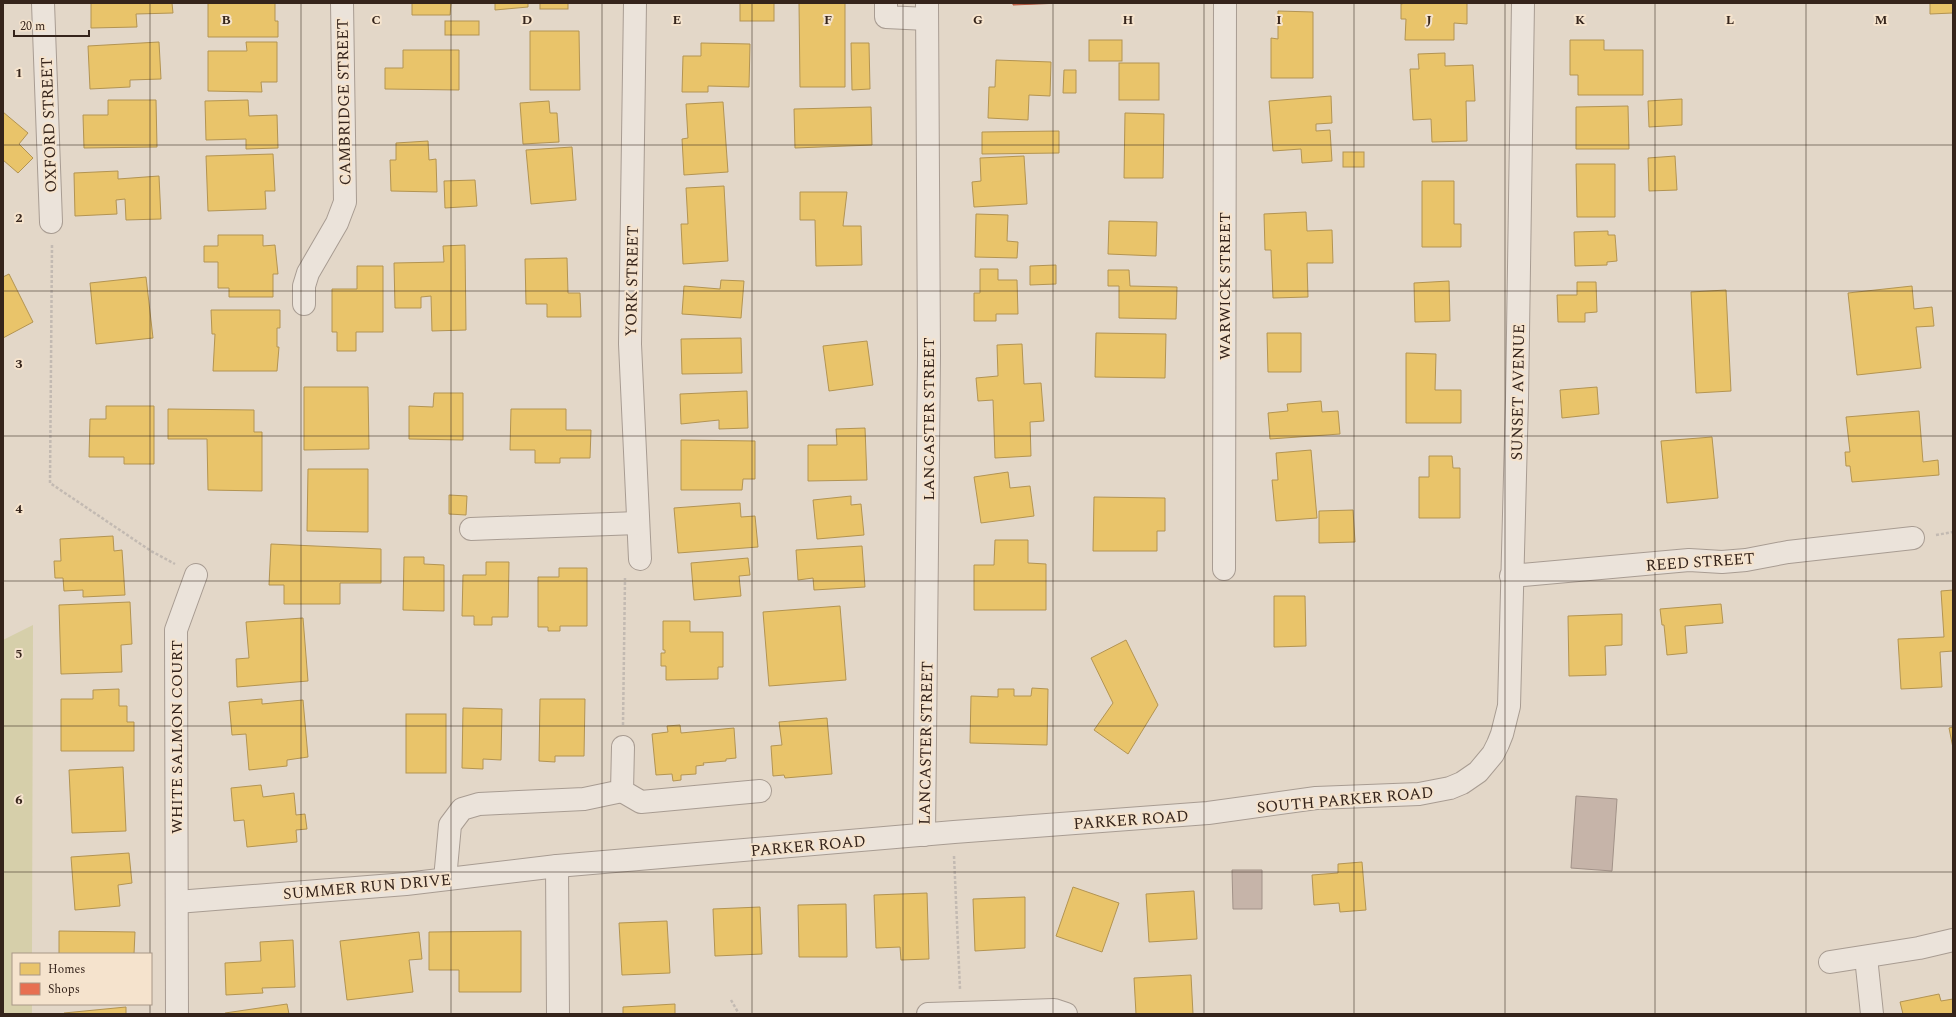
<svg xmlns="http://www.w3.org/2000/svg" width="1956" height="1017" viewBox="0 0 1956 1017" font-family="Spectral,serif">
<style>
.green{fill:#d6cfaa}
.homes{fill:#e9c46a;stroke:#b39452}
.shops{fill:#e76f51;stroke:#b25841}
.building{fill:#c6b4a9;stroke:#a29288}
.lines{fill:none;stroke-linecap:round;stroke-linejoin:round}
.minor-casing{stroke:#a89c92;stroke-width:24}
.path{stroke:#c3bab2;stroke-width:2.5;stroke-dasharray:3 2;stroke-linecap:butt}
.minor{stroke:#ebe3da;stroke-width:22}
.grid{fill:none;stroke:#35241b;stroke-width:1;stroke-opacity:0.55}
.labels{text-anchor:middle;stroke-width:4;stroke-linejoin:round;paint-order:stroke}
.street-label{font-size:16px;fill:#35241b;stroke:#f5e3cd}
.grid-label{font-size:13px;text-anchor:middle;font-weight:bold;fill:#35241b;stroke:#f5e3cd;stroke-width:4;stroke-linejoin:round;paint-order:stroke}
</style>
<rect width="100%" height="100%" fill="#e3d7c8"/>
<!-- green -->
<path class="green" d="M33,625l-1,329h-19v50h19v10h-29v-374z"/>
<!-- homes -->
<g class="homes">
<path d="M91,3h81l1,10 -37,1 1,13 -46,1z"/>
<path d="M208,3h67v18h3v16h-70z"/>
<path d="M412,3h39l-1,12h-38z"/>
<path d="M495,3h33v4l-33,3z"/>
<rect x="540" y="3" width="28" height="6"/>
<rect x="740" y="3" width="34" height="18"/>
<path d="M799,3h46v84h-45z"/>
<path d="M1406,3h61v21l-13,-1v17h-49l1,-21h-5v-15z"/>
<path d="M1930,3h23v10l-23,1z"/>
<path d="M1278,11l35,1v66h-42v-40l7,1z"/>
<rect x="445" y="21" width="34" height="14"/>
<path d="M530,31h49l1,59h-50z"/>
<rect x="1089" y="40" width="33" height="21"/>
<path d="M1570,40h34v10h39v45h-65v-20h-8z"/>
<path d="M159,42l2,37 -31,1v7l-40,2 -2,-43z"/>
<path d="M246,42h31v40h-16l1,10 -54,-1v-40h39z"/>
<path d="M701,43l49,1 -1,43 -41,-1v6h-26l1,-36h18z"/>
<path d="M851,43h18l1,46 -18,1z"/>
<path d="M403,50h56v40l-74,-1v-21h18z"/>
<path d="M1445,53v13l28,-1 2,36h-9l1,40 -35,1 -1,-23 -18,1 -3,-51h9l-1,-15z"/>
<path d="M996,60l55,2 -1,34 -21,-1 -1,25 -40,-2 1,-31h6z"/>
<rect x="1119" y="63" width="40" height="37"/>
<path d="M1064,70h12v23h-13z"/>
<path d="M1331,96l1,27 -16,1v7l14,-1 2,31 -30,2 -1,-14 -28,2 -4,-50z"/>
<path d="M1682,99v26l-33,2 -1,-26z"/>
<path d="M108,100h48l1,47 -73,1 -1,-33h25z"/>
<path d="M248,100l1,16 28,-1 1,33 -32,1v-10l-40,1 -1,-39z"/>
<path d="M549,101l1,12h7l2,29 -36,2 -3,-41z"/>
<path d="M723,102l5,70 -44,3 -2,-36 6,-1 -2,-34z"/>
<path d="M1628,106l1,43h-53v-42z"/>
<path d="M871,107l1,38 -77,3 -1,-39z"/>
<path d="M3,112l25,21 -9,11 14,14 -15,15 -15,-13z"/>
<path d="M1125,113l39,1 -1,64h-39z"/>
<path d="M1059,131v22l-77,1v-22z"/>
<path d="M428,141l1,19 7,-1 1,33 -46,-1 -1,-31h6v-17z"/>
<path d="M572,147l4,53 -45,4 -5,-54z"/>
<rect x="1343" y="152" width="21" height="15"/>
<path d="M273,154l2,37h-10l1,18 -58,2 -2,-55z"/>
<path d="M1024,156l3,48 -53,3 -2,-25 9,-1 -1,-23z"/>
<path d="M1675,156l2,34 -28,1 -1,-33z"/>
<path d="M1576,164h39v53h-38z"/>
<path d="M118,171v8l41,-3 2,43 -35,1 -1,-21 -9,1 1,14 -42,2 -1,-43z"/>
<path d="M475,180l2,26 -32,2 -1,-27z"/>
<path d="M1422,181h32v43h7v23h-39z"/>
<path d="M724,186l4,75 -45,3 -2,-40h7l-2,-36z"/>
<path d="M800,192h47l-4,34h18l1,39 -46,1 -1,-46h-15z"/>
<path d="M1306,212l1,19 25,-1 1,33h-26l1,34 -35,1 -2,-48h-6l-1,-36z"/>
<path d="M976,214l32,1 -1,26 11,1 -1,16 -42,-1z"/>
<path d="M1109,221l48,1 -1,34 -48,-2z"/>
<path d="M1608,231v4h7l2,26 -10,1v3l-32,1 -1,-34z"/>
<path d="M218,235h45v11l12,-1 3,29h-5v23h-44v-9h-11v-26h-14v-16h14z"/>
<path d="M465,245l1,85 -34,1 -1,-35 -10,1v11h-26l-1,-45 50,-1 -1,-16z"/>
<path d="M567,258l1,35h12l1,24h-34v-13h-21l-1,-45z"/>
<path d="M1056,265v19l-26,1v-19z"/>
<path d="M357,266h26v66h-27v19h-19v-19h-5v-43h25z"/>
<path d="M980,269h18v11h19l1,34h-22v7h-22v-28h6z"/>
<path d="M1108,270h21l1,16 47,1 -1,32 -57,-1v-32h-11z"/>
<path d="M9,274l24,48 -30,16v-61z"/>
<path d="M146,277l7,61 -57,6 -6,-61z"/>
<path d="M721,280l23,1 -3,37 -59,-4 2,-28 36,3z"/>
<path d="M1449,281l1,40 -35,1 -1,-39z"/>
<path d="M1577,282h19l1,30 -12,1v9h-27l-1,-27h20z"/>
<path d="M1912,286l2,23 18,-2 2,19 -18,1 5,41 -64,7 -9,-82z"/>
<path d="M1726,290l5,101 -35,2 -5,-101z"/>
<path d="M211,310h69v18h-3v19h2l-2,24h-64l2,-37h-3z"/>
<path d="M1096,333l70,1 -1,44 -70,-1z"/>
<path d="M1267,333h34v39h-33z"/>
<path d="M741,338l1,35 -60,1 -1,-35z"/>
<path d="M867,341l6,44 -44,6 -6,-45z"/>
<path d="M1022,344l2,40 17,-1 3,38 -14,1 1,34 -36,2 -2,-58 -15,1 -2,-23 22,-2 -1,-31z"/>
<path d="M1406,353l30,1 -1,36h26v33h-55z"/>
<path d="M304,387h64l1,62 -65,1z"/>
<path d="M1597,387l2,27 -37,4 -2,-28z"/>
<path d="M747,391l1,37 -29,1v-9l-38,4 -1,-30z"/>
<path d="M434,393h29v47l-54,-1v-33l24,1z"/>
<path d="M1321,401l1,11 16,-1 2,23 -70,5 -2,-26 20,-2 -1,-7z"/>
<path d="M106,406h48v58h-30v-7h-35l1,-38h16z"/>
<path d="M168,409l86,1v22h8v59l-54,-1 -1,-51h-39z"/>
<path d="M511,409h55v21h25l-1,28h-30v5h-25v-13h-25z"/>
<path d="M1919,411l4,51 15,-2 1,15 -87,7 -2,-16h-4l-1,-14h5l-4,-35z"/>
<path d="M865,428l2,52 -59,1v-36h29l-1,-16z"/>
<path d="M1712,437l6,61 -51,5 -6,-62z"/>
<path d="M681,440l74,1v38h-12l-1,11h-61z"/>
<path d="M1311,450l6,68 -41,3 -4,-41h6l-2,-27z"/>
<path d="M1429,456h23l1,12h7v50h-41v-41h10z"/>
<path d="M308,469h60v63l-61,-1z"/>
<path d="M1008,472l2,16 20,-2 4,30 -53,7 -7,-46z"/>
<path d="M449,495l18,1 -1,19 -17,-1z"/>
<path d="M851,496v9l10,-1 3,31 -47,4 -4,-39z"/>
<path d="M1094,497l71,1v33h-8v20h-64z"/>
<path d="M740,503l1,14 14,-1 3,31 -80,6 -4,-45z"/>
<path d="M1353,510l2,32 -36,1v-32z"/>
<path d="M113,536l1,15 8,-1 3,45 -42,2v-7l-19,1 -1,-13h-8l-1,-17h7l-1,-22z"/>
<path d="M995,540h33v23l18,1v46h-72v-45h20z"/>
<path d="M271,544l110,5v34h-41v21h-56v-19h-15z"/>
<path d="M862,546l3,41 -51,3 -1,-12 -15,2 -2,-30z"/>
<path d="M404,557h20v7l20,1v46l-41,-1z"/>
<path d="M748,558l2,17 -11,1 2,20 -47,4 -3,-37z"/>
<path d="M486,562h23l-1,55h-16v8h-18v-9h-12l1,-41h23z"/>
<path d="M559,568h28v58h-27v5h-12v-4h-10v-50h21z"/>
<path d="M1953,590v61l-13,1 2,35 -41,2 -3,-50 46,-2 -3,-46z"/>
<path d="M1274,596h31l1,50 -32,1z"/>
<path d="M130,602l2,42 -11,1 1,27 -61,2 -2,-69z"/>
<path d="M1721,604l2,19 -38,3 2,27 -20,2 -3,-30h-2l-2,-16z"/>
<path d="M840,606l6,74 -77,6 -6,-74z"/>
<path d="M1622,614v31l-17,1 1,29 -37,1 -1,-60z"/>
<path d="M303,618l5,63 -71,6 -1,-28 13,-1 -3,-36z"/>
<path d="M663,621h27v11h33v35h-5v12l-52,1v-14h-5v-13h4v-3h-2z"/>
<path d="M1126,640l32,65 -30,49 -34,-24 19,-27 -22,-45z"/>
<path d="M1032,688l16,1 -1,56 -77,-2 1,-47 27,1v-8h16v7h17z"/>
<path d="M119,689v17h8v16h7v29h-73v-52h32v-9z"/>
<path d="M262,699v5l41,-4 5,57 -21,3v6l-38,4 -3,-36 -14,1 -3,-33z"/>
<path d="M540,699h45l-1,57h-29v6l-16,-1z"/>
<path d="M463,708l39,1 -1,51 -18,-1v10l-21,-1z"/>
<rect x="406" y="714" width="40" height="59"/>
<path d="M827,718l5,56 -47,4 -1,-3 -11,1 -2,-30 11,-1 -3,-23z"/>
<path d="M680,725l1,8 53,-5 2,30 -10,1v2l-23,2 1,2 -8,1v8l-15,1v5l-8,1 -1,-7 -16,1 -4,-41 16,-2 -1,-6z"/>
<path d="M1953,727v21l-4,-20z"/>
<path d="M123,767l3,64 -54,2 -3,-63z"/>
<path d="M261,785l2,12 31,-4 2,22 9,-1 2,15 -11,1 1,12 -50,5 -3,-27 -10,1 -3,-33z"/>
<path d="M129,853l3,30 -14,2 2,21 -45,4 -4,-53z"/>
<path d="M1362,862l4,48 -26,2 -1,-9 -25,2 -2,-30 26,-2v-9z"/>
<path d="M1073,887l46,16 -17,49 -46,-16z"/>
<path d="M1194,891l3,48 -48,3 -3,-48z"/>
<path d="M927,893l2,66 -28,1 -1,-13 -24,1 -2,-53z"/>
<path d="M1025,897v51l-50,3 -2,-52z"/>
<path d="M846,904l1,53h-48l-1,-52z"/>
<path d="M760,907l2,47 -47,2 -2,-47z"/>
<path d="M667,921l3,52 -48,2 -3,-52z"/>
<path d="M59,931l76,1 -1,22h-75z"/>
<path d="M521,931v61h-62v-22h-30v-38z"/>
<path d="M419,932l3,27 -13,1 4,32 -66,8 -7,-59z"/>
<path d="M293,940l2,47 -33,1 1,5 -37,2 -1,-32 36,-2 -1,-19z"/>
<path d="M1191,975l2,39h-57l-2,-36z"/>
<path d="M1939,994l2,7 12,-2v15h-50l-3,-12z"/>
<path d="M287,1004l2,10h-64v-1z"/>
<path d="M675,1004v10h-52v-7z"/>
<path d="M126,1007v7h-62v-1z"/>
</g>
<!-- shops -->
<path class="shops" d="M1013,3h48l-48,2z"/>
<!-- building -->
<g class="building">
<path d="M1576,796l41,3 -5,72 -41,-3z"/>
<path d="M1232,870h30v39h-29z"/>
</g>
<g class="lines">
<defs>
<g id="minor">
<path d="M43,3l8,219"/>
<path d="M635,3l-5,341 10,215"/>
<path d="M886,3v14l41,2"/>
<path d="M304,304v-18l4,-13 29,-50 8,-21 -3,-199"/>
<path d="M471,529l167,-6"/>
<path d="M1224,569l1,-566"/>
<path d="M1511,576l178,-16 33,2 24,-2 42,-8 125,-14"/>
<path d="M622,791l19,11 119,-11"/>
<path d="M924,835l5,-480 -2,-352"/>
<path d="M557,866l1,148"/>
<path d="M445,879l5,-54 12,-16 17,-5 105,-5 38,-8 1,-44"/>
<path d="M177,902l229,-18 151,-18 397,-34 254,-19 108,-15 103,-4 31,-6 12,-5 16,-11 15,-18 5,-10 4,-10 7,-28 8,-307 6,-396"/>
<path d="M1866,957l6,57"/>
<path d="M1830,962l89,-14 34,-8"/>
<path d="M177,1014l-1,-384 20,-55"/>
<path d="M928,1014l126,-4 12,4"/>
</g>
</defs>
<!-- minor casing -->
<use href="#minor" class="minor-casing"/>
<!-- path -->
<g class="path">
<path d="M52,245l-2,238 101,68 24,13"/>
<path d="M1936,535l17,-3"/>
<path d="M623,725l2,-147"/>
<path d="M954,856l6,133"/>
<path d="M731,1000l8,14"/>
</g>
<!-- minor -->
<use href="#minor" class="minor"/>
</g>
<!-- grid -->
<path class="grid" d="M150,3v951M301,3v1011M451,3v1011M602,3v1011M752,3v1011M903,3v1011M1053,3v1011M1204,3v1011M1354,3v1011M1505,3v1011M1655,3v1011M1806,3v1011M3,145h1950M3,291h1950M3,436h1950M3,581h1950M3,726h1950M3,872h1950M150,1004v10"/>
<g class="labels">
<!-- street labels -->
<g class="street-label">
<text transform="translate(343 102) rotate(-91)" y="6">CAMBRIDGE STREET</text>
<text transform="translate(48 125) rotate(-92)" y="6">OXFORD STREET</text>
<text transform="translate(631 281) rotate(-89)" y="6">YORK STREET</text>
<text transform="translate(1224 286) rotate(-90)" y="6">WARWICK STREET</text>
<text transform="translate(1517 392) rotate(-89)" y="6">SUNSET AVENUE</text>
<text transform="translate(928 419) rotate(-90)" y="6">LANCASTER STREET</text>
<text transform="translate(1700 561) rotate(-4)" y="6">REED STREET</text>
<text transform="translate(176 737) rotate(-90)" y="6">WHITE SALMON COURT</text>
<text transform="translate(925 743) rotate(-89)" y="6">LANCASTER STREET</text>
<text transform="translate(1345 799) rotate(-5)" y="6">SOUTH PARKER ROAD</text>
<text transform="translate(1131 819) rotate(-4)" y="6">PARKER ROAD</text>
<text transform="translate(808 845) rotate(-5)" y="6">PARKER ROAD</text>
<text transform="translate(367 886) rotate(-5)" y="6">SUMMER RUN DRIVE</text>
</g>
</g>
<g class="grid-label">
<text x="226" y="24">B</text>
<text x="376" y="24">C</text>
<text x="527" y="24">D</text>
<text x="677" y="24">E</text>
<text x="828" y="24">F</text>
<text x="978" y="24">G</text>
<text x="1128" y="24">H</text>
<text x="1279" y="24">I</text>
<text x="1429" y="24">J</text>
<text x="1580" y="24">K</text>
<text x="1730" y="24">L</text>
<text x="1881" y="24">M</text>
<text x="19" y="77">1</text>
<text x="19" y="222">2</text>
<text x="19" y="368">3</text>
<text x="19" y="513">4</text>
<text x="19" y="658">5</text>
<text x="19" y="804">6</text>
</g>
<!-- border -->
<rect width="1956" height="1017" fill="none" stroke="#35241b" stroke-width="8"/>
<!-- legend -->
<rect x="12" y="953" width="140" height="52" fill="#f5e3cd" stroke="#a89786"/>
<rect x="20" y="963" width="20" height="12" fill="#e9c46a" stroke="#a89786"/>
<text x="48" y="973" font-size="12" fill="#35241b">Homes</text>
<rect x="20" y="983" width="20" height="12" fill="#e76f51" stroke="#a89786"/>
<text x="48" y="993" font-size="12" fill="#35241b">Shops</text>
<!-- scale -->
<path d="M14 30v6h75v-6" fill="none" stroke="#35241b" stroke-width="2"/>
<text x="20" y="30" font-size="12" fill="#35241b" stroke="#f5e3cd" stroke-width="3" paint-order="stroke">20 m</text>
</svg>
